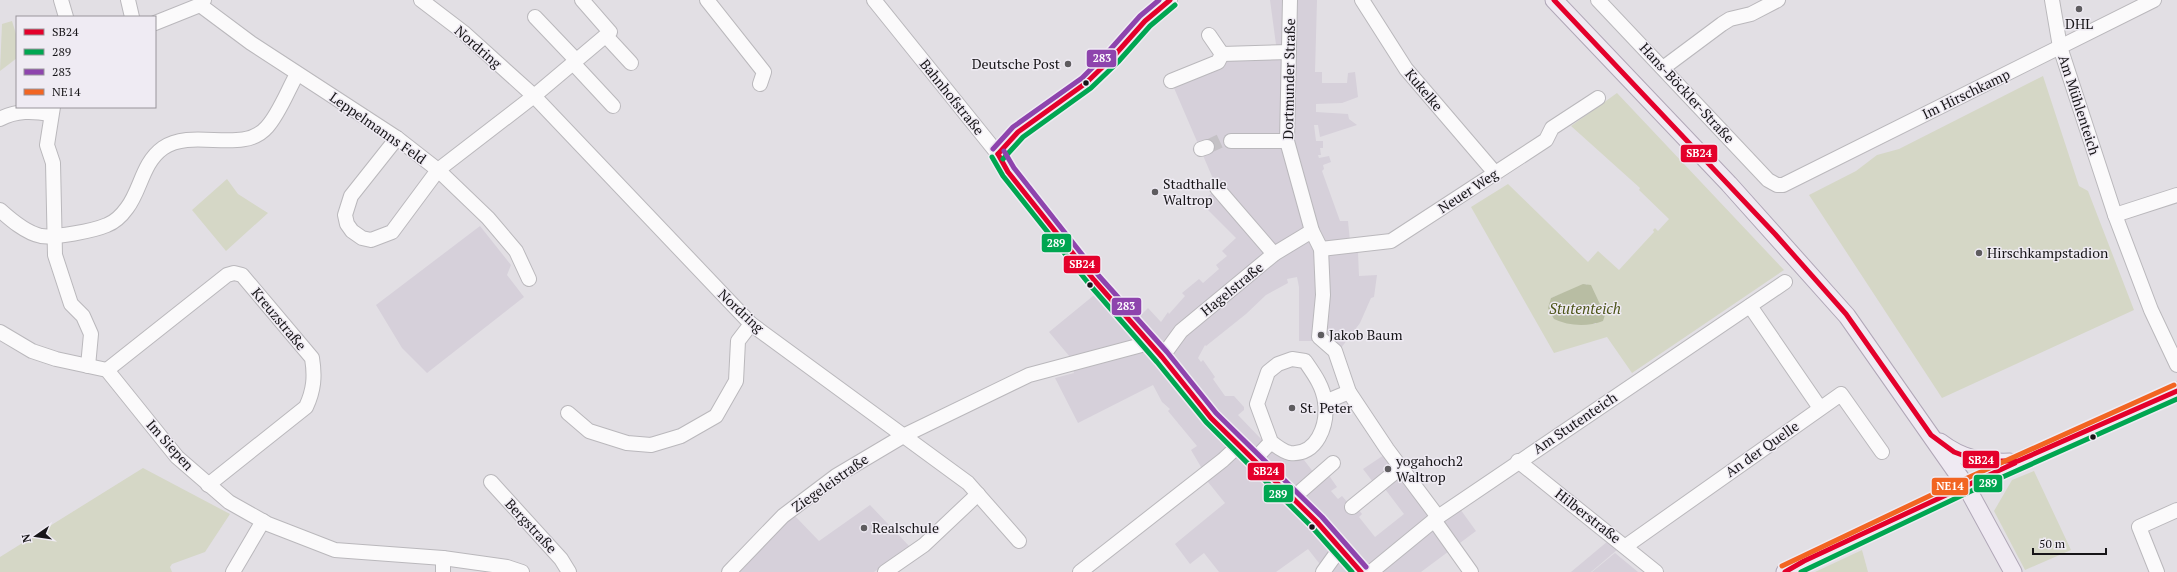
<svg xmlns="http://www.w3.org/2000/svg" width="2177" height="572" viewBox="0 0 2177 572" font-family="'PT Serif',serif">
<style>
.built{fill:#d6d0da}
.green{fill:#d5d7c6;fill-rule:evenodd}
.water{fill:#b8bda3}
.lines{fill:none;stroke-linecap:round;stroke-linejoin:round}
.minor-tunnel{stroke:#c4c1c5;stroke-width:14;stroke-dasharray:14 7;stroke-linecap:butt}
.minor-casing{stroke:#bab8bc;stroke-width:16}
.major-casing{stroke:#b0a7b7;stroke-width:19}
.minor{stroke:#fbfafb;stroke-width:14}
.major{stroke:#efeaf2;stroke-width:17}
.bus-1-casing{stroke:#efebf3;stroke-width:8}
.bus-2-casing{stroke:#efebf3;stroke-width:8}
.bus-3-casing{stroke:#efebf3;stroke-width:8}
.bus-4-casing{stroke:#efebf3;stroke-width:8}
.bus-1{stroke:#e4002b;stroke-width:5}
.bus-2{stroke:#00a651;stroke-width:5}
.bus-3{stroke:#8e44ad;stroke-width:5}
.bus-4{stroke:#f26522;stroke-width:5}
.poi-dot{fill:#5e5c5f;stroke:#efebf3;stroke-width:1.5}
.bus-dot{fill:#171518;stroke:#efebf3;stroke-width:1.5}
.labels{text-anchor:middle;stroke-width:3;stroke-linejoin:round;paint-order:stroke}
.poi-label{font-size:14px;fill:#171518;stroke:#efebf3;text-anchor:start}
.street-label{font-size:14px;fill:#171518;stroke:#efebf3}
.water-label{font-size:15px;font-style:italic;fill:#4c5417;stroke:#efebf3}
.line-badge{stroke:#efebf3;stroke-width:1.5}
.badge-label{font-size:11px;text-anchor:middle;font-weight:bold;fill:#fff}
</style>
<rect width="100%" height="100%" fill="#e2dfe4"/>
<!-- built -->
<g class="built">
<path d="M1270,0h47l-2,72h7v11h25l1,-10 7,-1 3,25 -16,6 -26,1v8l32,2 1,5 8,6 -37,12 -2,-12h-4l2,16h7v7h-3l1,7h-3l1,3 10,-2 2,6 -8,3 1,4 -2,2 18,50h8l3,31h7l1,24 18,-1 -3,22 -3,1 -11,25 -19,25 -14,-7h-28v-54l-2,-10 -10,2 1,4 -22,12 -20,19 -40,32 -1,-1 -7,13 3,4 2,-2 12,17 -2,2 12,17h9l10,11v3l-6,5 25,26 25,14 16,5 10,13 14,1 9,13 -6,4 7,8 4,-3 7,8 9,5 4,5 -3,3 16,20 29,-23 -19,-25 -12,-7 -10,-13 24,-16 47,64 21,-15 21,29 -55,41h-95l-18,-23 -32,23h-57l-15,-19 -14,11 -15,-20 50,-41 -17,-21 -7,-15 -10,-17 6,-4 -29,-35 2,-2 -8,-7 -9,-17 -75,38 -23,-45 19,-5 -4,-16 -21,-25 44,-36 17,-10 27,33 11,-11 13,14 7,-10 1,2 16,-18 -3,-3 17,-14 4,4 16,-14 -3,-4 11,-9 -5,-5 14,-13 -35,-35 16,-15 -46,-107 47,-19 59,-10z"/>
<path d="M480,226l31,39 -4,10 17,22 -97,76 -25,-25 -26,-43z"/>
<path d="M870,505l40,42 -36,25h-137l18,-20 39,-37 25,26z"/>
<path d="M1608,541l10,8 -27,23h-20z"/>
<path d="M1615,553l23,19h-46z"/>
</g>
<!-- green -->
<g class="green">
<path d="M12,21l5,16v21l-17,13 2,-47z"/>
<path d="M2043,76l36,110 9,5 46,119 -192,88 -133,-203 47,-24 21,-16 22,-6z"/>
<path d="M1617,93l167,177 -152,103 -25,-36 -53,16 -83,-146 37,-23 80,78 10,-11 21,19 35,-38 -1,-2 2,-2 3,3 11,-12 -30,-29 1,-2 -69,-62zM1587,284l9,40 -35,-2 -10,-24z"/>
<path d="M227,179l11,15 30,19 -42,38 -34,-41z"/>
<path d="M143,468l87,46 -25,38 -33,12 -2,3 2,5h-172v-15z"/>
<path d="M2034,471l37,79 -46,20 -31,-59 18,-31z"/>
<path d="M1862,550l6,22h-53z"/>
</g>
<!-- water -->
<path class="water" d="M1583,284l8,1 14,30 -2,6c-15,6 -35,5 -49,-2l-6,-11 3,-10z"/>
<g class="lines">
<!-- minor-tunnel -->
<path class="minor-tunnel" d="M1207,147l13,-6h11"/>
<defs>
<g id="minor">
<path d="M61,0l5,17"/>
<path d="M128,0l4,17"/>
<path d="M421,0l42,32 71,64 217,228 217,159 51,58"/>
<path d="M707,0l57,72 -4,12"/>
<path d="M874,0l124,154 10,18 86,108 68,77 49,61 106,104 44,50"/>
<path d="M1290,0l-3,141 25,90 9,18 2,46 -4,42 16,14 14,41 38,57 51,68"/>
<path d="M1362,0l44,69 89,104"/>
<path d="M1598,0l170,180 9,5h6l371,-185"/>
<path d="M2052,0l8,47 55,168 36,95 26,55"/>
<path d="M200,5l51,38 146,95 41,32 50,48 28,33 13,28"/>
<path d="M535,17l41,43"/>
<path d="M155,23l45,-18 4,-5"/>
<path d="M1209,35l13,19 67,-2"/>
<path d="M606,36l25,27"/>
<path d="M573,63l40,43"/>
<path d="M1663,68l59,-44 8,-5 21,-5 27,-14"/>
<path d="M1171,81l47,-19 4,-8"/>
<path d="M53,107l-6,38 6,18 2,92 16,49 12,12 8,18 -3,32"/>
<path d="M0,119c16,-9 33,-8 51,-5"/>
<path d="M397,138l-46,58 -6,19 2,9 5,7 10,7 9,2 21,-8 46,-62 96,-74 76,-64 -28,-32"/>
<path d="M1231,141h56"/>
<path d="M1201,149l6,-2"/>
<path d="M998,154l20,-22 68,-49 27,-26 32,-36 25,-21"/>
<path d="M1217,188l57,66"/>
<path d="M0,210c11,10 26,23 41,26 14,2 52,-5 66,-11 8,-3 15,-10 20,-17 14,-18 15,-45 36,-60 30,-21 80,7 104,-21 12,-13 21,-37 30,-53"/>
<path d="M2115,215l62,-20"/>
<path d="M1321,249l70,-8 155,-101 6,-12 46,-30"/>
<path d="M1750,306l70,102"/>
<path d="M0,332l32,19 24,8 51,11 70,87 52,45 39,22 67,26 108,8 64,9 15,5"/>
<path d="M1162,357l19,-26 93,-77 38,-23"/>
<path d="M107,370l120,-95 7,-2 8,2 70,83c3,18 2,32 -6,49l-98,78"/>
<path d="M1325,402l24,-10"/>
<path d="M568,413l21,18 38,12 24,2 30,-9 35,-20 20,-35 2,-40 13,-17"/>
<path d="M1253,461l18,-19 -14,-38 11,-32 10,-8 14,-5 13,2c9,13 18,25 20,41 3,23 -8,54 -35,51 -6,-1 -14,-7 -19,-11"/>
<path d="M1518,461l138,111"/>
<path d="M491,482l70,77 8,13"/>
<path d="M1293,498l40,-35"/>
<path d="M1352,507l48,-39"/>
<path d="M1434,520l37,52"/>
<path d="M1626,546l215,-152 41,58"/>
<path d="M443,558v14"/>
<path d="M233,572l30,-51"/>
<path d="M729,572l54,-56 53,-40 69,-41 124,-60 120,-32"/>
<path d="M885,572l39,-27 54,-51"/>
<path d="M1080,572l143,-112 15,-14"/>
<path d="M1323,572l18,-25"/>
<path d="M1371,572l67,-55 347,-235"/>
<path d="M2157,572l-18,-45 38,-17"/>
</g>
<g id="major">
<path d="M1554,0l175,184 118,132 119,170 47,86"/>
<path d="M1940,442c22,17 43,21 70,20"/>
<path d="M1785,572l181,-86 211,-95"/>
</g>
</defs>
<!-- minor casing -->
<use href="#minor" class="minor-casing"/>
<!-- major casing -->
<use href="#major" class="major-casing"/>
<!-- minor -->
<use href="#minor" class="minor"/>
<!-- major -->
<use href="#major" class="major"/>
<defs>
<g id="bus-1">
<path d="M1554,0l221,234 71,80 85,121 23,17 19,7 21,2h24l159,-70"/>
<path d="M998,154l10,18 86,108 68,77 49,61 106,104 44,50"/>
<path d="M998,154l20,-22 68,-49 27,-26 32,-36 25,-21"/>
<path d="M1785,572l19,-11 211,-98"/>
</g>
<g id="bus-2">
<path d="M992,157l11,19 86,108 68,78 49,60 106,105 40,45"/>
<path d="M1003,159l20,-22 68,-49 27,-26 32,-36 25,-21"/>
<path d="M1801,572l168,-80 208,-93"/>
</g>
<g id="bus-3">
<path d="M993,149l20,-22 69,-49 26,-26 32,-36 19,-16"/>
<path d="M1004,151l10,17 85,108 68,76 49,61 106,104 44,50"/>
</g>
<path id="bus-4" d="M1782,566l181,-86 211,-95"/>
</defs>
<!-- bus-1 casing -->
<use href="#bus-1" class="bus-1-casing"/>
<!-- bus-2 casing -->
<use href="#bus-2" class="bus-2-casing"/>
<!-- bus-3 casing -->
<use href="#bus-3" class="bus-3-casing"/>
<!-- bus-4 casing -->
<use href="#bus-4" class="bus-4-casing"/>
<!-- bus-1 -->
<use href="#bus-1" class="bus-1"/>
<!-- bus-2 -->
<use href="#bus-2" class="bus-2"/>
<!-- bus-3 -->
<use href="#bus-3" class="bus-3"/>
<!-- bus-4 -->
<use href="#bus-4" class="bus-4"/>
</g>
<!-- markers -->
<g class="poi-dot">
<circle cx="2079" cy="9" r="4"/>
<circle cx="1068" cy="64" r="4"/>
<circle cx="1155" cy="192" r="4"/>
<circle cx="1979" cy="253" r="4"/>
<circle cx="1321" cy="335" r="4"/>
<circle cx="1292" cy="408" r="4"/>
<circle cx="1388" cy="469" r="4"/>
<circle cx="864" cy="528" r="4"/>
</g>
<g class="bus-dot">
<circle cx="1086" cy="83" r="3.5"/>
<circle cx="1090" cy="285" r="3.5"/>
<circle cx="2093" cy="437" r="3.5"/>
<circle cx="1312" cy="527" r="3.5"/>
</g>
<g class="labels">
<!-- poi labels -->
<g class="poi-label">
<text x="2079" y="29" text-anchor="middle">DHL</text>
<text x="1060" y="69" text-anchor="end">Deutsche Post</text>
<text x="1163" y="189">Stadthalle<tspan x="1163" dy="16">Waltrop</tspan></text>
<text x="1987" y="258">Hirschkampstadion</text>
<text x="1329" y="340">Jakob Baum</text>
<text x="1300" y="413">St. Peter</text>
<text x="1396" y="466">yogahoch2<tspan x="1396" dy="16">Waltrop</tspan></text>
<text x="872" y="533">Realschule</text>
</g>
<!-- street labels -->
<g class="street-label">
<text transform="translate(478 47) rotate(41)" y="5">Nordring</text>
<text transform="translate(1289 79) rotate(-89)" y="5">Dortmunder Straße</text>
<text transform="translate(1424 90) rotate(50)" y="5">Kukelke</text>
<text transform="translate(1687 93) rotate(47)" y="5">Hans-Böckler-Straße</text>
<text transform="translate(1966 94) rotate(-26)" y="5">Im Hirschkamp</text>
<text transform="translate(952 97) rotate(51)" y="5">Bahnhofstraße</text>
<text transform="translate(2079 105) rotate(72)" y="5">Am Mühlenteich</text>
<text transform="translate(378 128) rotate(35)" y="5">Leppelmanns Feld</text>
<text transform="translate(1468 191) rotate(-33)" y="5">Neuer Weg</text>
<text transform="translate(1232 289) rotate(-39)" y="5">Hagelstraße</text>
<text transform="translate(741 311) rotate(43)" y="5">Nordring</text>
<text transform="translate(279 319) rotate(50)" y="5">Kreuzstraße</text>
<text transform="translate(1575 423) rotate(-34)" y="5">Am Stutenteich</text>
<text transform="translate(170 445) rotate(48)" y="5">Im Siepen</text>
<text transform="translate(1762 449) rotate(-35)" y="5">An der Quelle</text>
<text transform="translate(830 483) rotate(-35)" y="5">Ziegeleistraße</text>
<text transform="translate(1588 516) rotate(38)" y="5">Hilberstraße</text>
<text transform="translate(531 526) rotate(47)" y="5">Bergstraße</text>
</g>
<!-- water labels -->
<g class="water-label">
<text x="1585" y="314">Stutenteich</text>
</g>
</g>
<g class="line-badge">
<rect x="1086" y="49" width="31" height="19" rx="4" fill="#8e44ad"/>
<rect x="1680" y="144" width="38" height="19" rx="4" fill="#e4002b"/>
<rect x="1041" y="233" width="31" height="20" rx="4" fill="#00a651"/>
<rect x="1063" y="255" width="38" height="19" rx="4" fill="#e4002b"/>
<rect x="1111" y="297" width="31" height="19" rx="4" fill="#8e44ad"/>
<rect x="1962" y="450" width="38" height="19" rx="4" fill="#e4002b"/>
<rect x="1247" y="462" width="38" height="19" rx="4" fill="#e4002b"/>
<rect x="1973" y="474" width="30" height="19" rx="4" fill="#00a651"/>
<rect x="1931" y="477" width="38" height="19" rx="4" fill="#f26522"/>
<rect x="1263" y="484" width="31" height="19" rx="4" fill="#00a651"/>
</g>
<g class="badge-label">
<text x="1102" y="62">283</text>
<text x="1699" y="157">SB24</text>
<text x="1056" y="247">289</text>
<text x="1082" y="268">SB24</text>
<text x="1126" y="310">283</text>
<text x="1981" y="464">SB24</text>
<text x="1266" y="475">SB24</text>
<text x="1988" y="487">289</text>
<text x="1950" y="490">NE14</text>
<text x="1278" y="498">289</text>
</g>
<!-- legend -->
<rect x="16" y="16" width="140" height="92" fill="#efebf3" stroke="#99959b"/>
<rect x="24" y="29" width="20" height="6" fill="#e4002b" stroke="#99959b"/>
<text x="52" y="36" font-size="12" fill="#171518">SB24</text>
<rect x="24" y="49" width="20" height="6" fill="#00a651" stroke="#99959b"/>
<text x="52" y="56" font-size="12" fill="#171518">289</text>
<rect x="24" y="69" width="20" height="6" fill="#8e44ad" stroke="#99959b"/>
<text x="52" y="76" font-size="12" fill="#171518">283</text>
<rect x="24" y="89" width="20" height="6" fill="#f26522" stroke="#99959b"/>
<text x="52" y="96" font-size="12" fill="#171518">NE14</text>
<!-- north arrow -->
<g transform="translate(36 536) rotate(257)" stroke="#efebf3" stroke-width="3" paint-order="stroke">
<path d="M0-3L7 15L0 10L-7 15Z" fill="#171518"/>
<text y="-6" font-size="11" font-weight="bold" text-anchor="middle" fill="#171518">N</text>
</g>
<!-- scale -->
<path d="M2033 548v6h73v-6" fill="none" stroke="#171518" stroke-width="2"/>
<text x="2039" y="548" font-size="12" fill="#171518" stroke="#efebf3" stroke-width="3" paint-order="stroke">50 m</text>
</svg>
